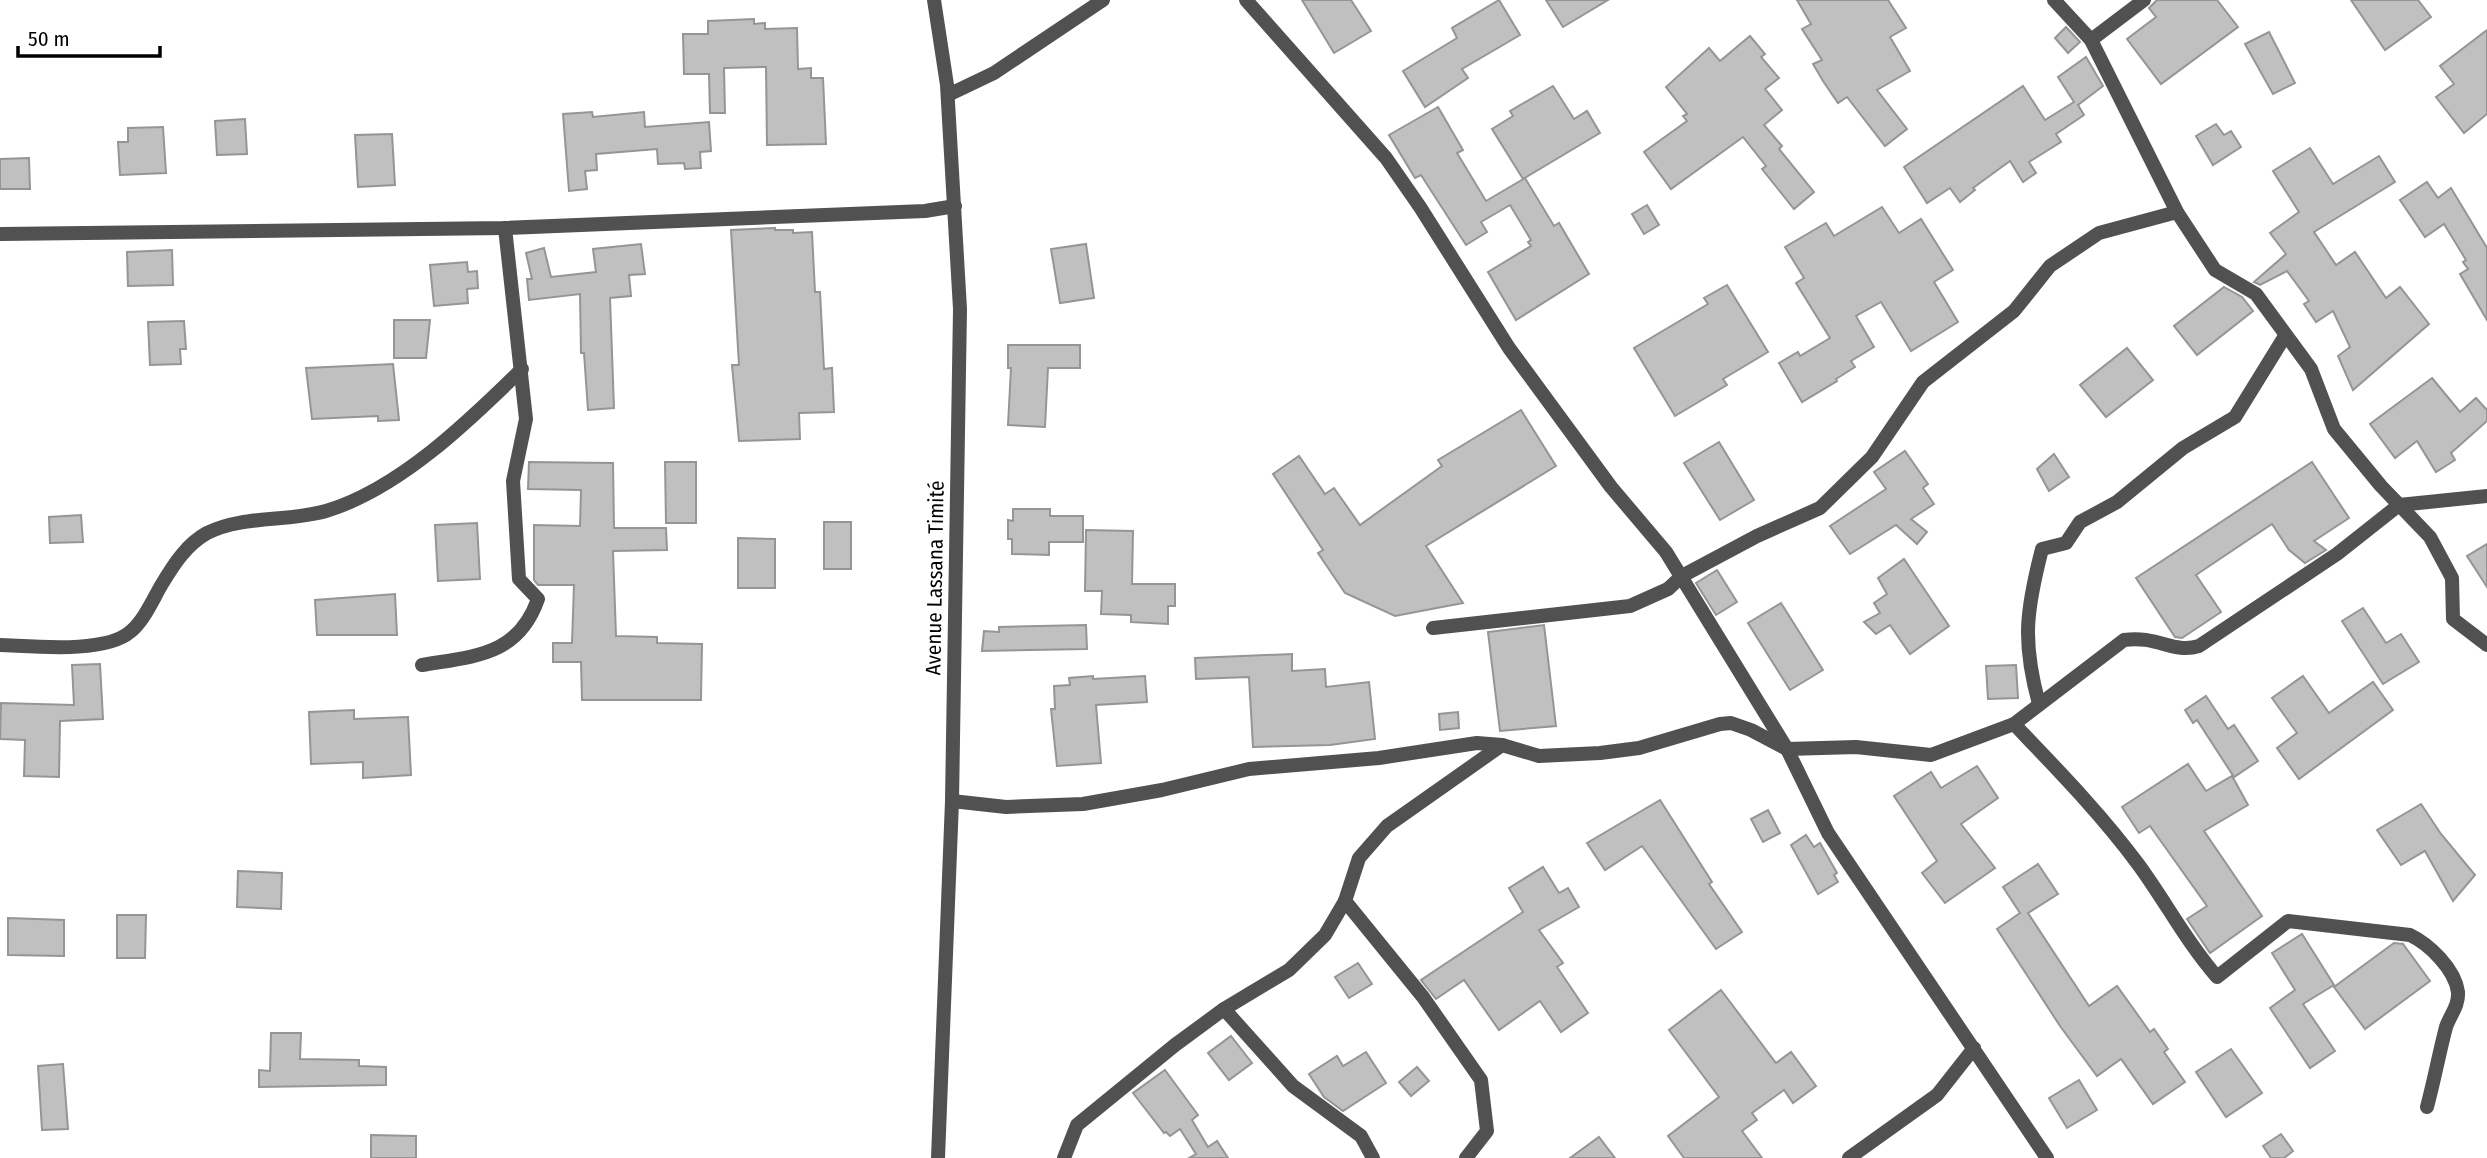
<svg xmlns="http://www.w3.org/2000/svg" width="2487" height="1158" viewBox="0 0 2487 1158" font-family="'Fira Sans Condensed',sans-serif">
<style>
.building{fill:#c0c0c0;stroke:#959595;stroke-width:2}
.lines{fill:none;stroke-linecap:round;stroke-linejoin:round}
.minor{stroke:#515151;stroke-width:14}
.tertiary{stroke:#515151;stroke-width:14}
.labels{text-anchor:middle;stroke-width:6;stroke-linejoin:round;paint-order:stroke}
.street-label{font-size:21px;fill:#000;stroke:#fff}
</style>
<rect width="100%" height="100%" fill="#fff"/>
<!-- building -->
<g class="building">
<path d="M1302,0h49l20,31 -37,22z"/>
<path d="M1499,0l21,35 -58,34 6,9 -43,29 -22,-36 54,-33 -5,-10z"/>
<path d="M1546,0h62l-45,27z"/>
<path d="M1797,0h91l18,28 -16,9 20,34 -33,19 30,39 -22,17 -38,-49 -9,6 -15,-22 -10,-17 9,-4 -20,-31 9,-5z"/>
<path d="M2157,0h60l21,27 -77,57 -34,-45 29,-22 -7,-9z"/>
<path d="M2351,0h67l13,17 -46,33z"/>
<path d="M754,19v5l11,-1v6l32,-1 1,41 13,-1v10h12l3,66 -59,1 -1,-78 -42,1 1,45h-15l-1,-39h-25l-1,-40h25v-13z"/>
<path d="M2066,27l14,15 -12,11 -13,-15z"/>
<path d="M2487,30v84l-23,19 -28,-36 18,-13 -14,-18z"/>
<path d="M2269,32l26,51 -22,11 -28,-50z"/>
<path d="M1750,36l15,18 -4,3 18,21 -14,11 17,21 -18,15 18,21 -3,3 35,43 -20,17 -32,-40 4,-3 -23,-29 -72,52 -27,-37 43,-31 -4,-5 4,-2 -21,-27 43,-39 11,13z"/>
<path d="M2086,57l17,29 -25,19 6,10 -28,19 5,8 -32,20 7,11 -13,9 -13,-21 -37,27 2,2 -15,12 -10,-14 -23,15 -23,-36 119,-81 22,34 29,-18 -16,-25z"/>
<path d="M1553,86l21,33 13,-8 13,22 -77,46 -31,-50 21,-13 -3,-5z"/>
<path d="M1438,107l25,43 -6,3 29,48 39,-23 29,48 5,-3 30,51 -73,46 -28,-48 43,-26 -3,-4 3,-2 -21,-35 -29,17 6,10 -21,13 -45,-70 -6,3 -26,-43z"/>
<path d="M592,112l1,5 51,-5 1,15 64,-5 2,29 -11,1 1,16 -16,1 -1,-6 -26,1 -1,-15 -61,5 1,16 -12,1 2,18 -18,2 -6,-77z"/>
<path d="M245,119l2,35 -30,1 -2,-34z"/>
<path d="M2216,124l8,11 7,-4 10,16 -28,18 -17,-29z"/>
<path d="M163,127l3,46 -46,2 -2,-33h10v-14z"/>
<path d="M392,134l3,51 -37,2 -3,-52z"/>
<path d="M2310,148l23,36 46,-28 16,26 -81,50 22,33 19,-13 31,46 14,-11 29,37 -76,66 -15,-34 12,-9 -17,-36 -17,11 -12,-18 5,-3 -22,-30 -27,14 -6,-3 32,-28 -16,-21 29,-21 -26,-41z"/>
<path d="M29,158l1,31h-30v-30z"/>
<path d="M2427,182l11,16 13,-10 36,60v72l-27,-46 8,-5 -5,-7 3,-2 -22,-36 -19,13 -25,-37z"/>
<path d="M1647,205l12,20 -15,9 -12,-20z"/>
<path d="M1882,207l17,26 22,-14 32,51 -19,12 24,40 -47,29 -30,-49 -25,14 18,31 -23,14 4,6 -19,12 1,2 -35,21 -23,-39 19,-11 2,4 30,-18 -34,-55 8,-5 -19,-31 41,-24 8,13z"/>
<path d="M775,228v2h18v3l19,-1 3,60h5l4,77 8,-1 2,44 -35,1 1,26 -61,2 -7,-76h7l-8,-135z"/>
<path d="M641,244l4,30 -16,1 2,21 -21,2 4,110 -26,2 -4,-57h-3l-1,-59 -51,6 -2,-21h5l-6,-26 18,-5 7,29 45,-5 -3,-23z"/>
<path d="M1086,244l8,54 -34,5 -9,-54z"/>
<path d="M172,250l1,35 -45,1 -1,-34z"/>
<path d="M467,262l1,10 9,-1 1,17 -11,1 1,14 -34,3 -4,-41z"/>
<path d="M1727,285l41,67 -45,27 4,6 -52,31 -41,-68 74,-44 -4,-6z"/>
<path d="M2224,287l18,10 11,14 -56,44 -23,-29z"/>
<path d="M394,320h36l-4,38h-32z"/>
<path d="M184,321l2,28h-6l1,15 -31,1 -2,-43z"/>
<path d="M1008,345h72v23h-32l-3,59 -37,-2 3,-57h-3z"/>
<path d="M2127,348l26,32 -47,37 -26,-32z"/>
<path d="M393,364l6,56 -21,1v-5l-66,3 -6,-51z"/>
<path d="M2432,378l28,34 16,-14 11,12v11l-36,32 4,7 -19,12 -19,-31 -22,17 -25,-34z"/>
<path d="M1521,410l35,56 -130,80 37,57 -68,13 -50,-23 -27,-40 5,-3 -50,-76 26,-18 26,38 9,-6 26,37 82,-59 -4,-6z"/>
<path d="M1719,442l35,58 -34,20 -36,-57z"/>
<path d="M1905,451l23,33 -5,4 11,16 -23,15 16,13 -10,12 -21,-19 -46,29 -20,-28 56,-37 -12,-17z"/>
<path d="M2054,454l15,23 -20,14 -12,-22z"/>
<path d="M529,462l84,1 1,65h52l1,22 -54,1 3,85 41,1v6l45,1 -1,56h-119l-1,-38h-28v-19h19l2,-58h-36l-4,-5v-55l46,1 1,-36 -53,-1z"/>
<path d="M665,462h31v61h-30z"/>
<path d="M2312,462l37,56 -35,23 12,9 -21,13 -16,-13 -17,-26 -76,51 25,37 -39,26 -7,-1 -39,-59z"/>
<path d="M1013,509h37v7h33v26h-34v13l-37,-1v-15h-4v-19l5,1z"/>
<path d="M81,515l2,27 -33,1 -1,-26z"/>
<rect x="824" y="522" width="27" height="47"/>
<path d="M477,523l3,56 -42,2 -3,-56z"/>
<path d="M1086,530l47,1 -1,53h43v22h-7v18l-37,-2v-7l-30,-1 1,-23h-17z"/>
<path d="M738,538l37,1v49h-37z"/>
<path d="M2487,544v43l-20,-31z"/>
<path d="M1904,559l45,67 -39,28 -20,-29 -14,9 -12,-12 16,-9 -6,-10 13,-9 -9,-16z"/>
<path d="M1717,570l20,32 -21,13 -20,-32z"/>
<path d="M395,594l2,41h-80l-2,-35z"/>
<path d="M1781,603l42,67 -33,20 -42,-67z"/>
<path d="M2363,608l23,35 15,-9 18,28 -36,22 -41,-63z"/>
<path d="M1086,625l1,24 -105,2 2,-20 15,1v-5z"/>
<path d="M1544,625l12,101 -56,5 -12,-99z"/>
<path d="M1292,654v17l33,-2 1,18 43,-5 6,57 -45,6 -77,2 -4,-70 -53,2 -1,-21z"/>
<path d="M100,664l3,55 -43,2 -1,56 -35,-1 1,-36 -25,-1 1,-36 73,2 -2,-40z"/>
<path d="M2016,665l2,33 -30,1 -2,-33z"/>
<path d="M1093,676v3l52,-3 2,26 -51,3 5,58 -44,3 -6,-57h4l-1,-23 16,-1 -1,-7z"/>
<path d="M2303,676l26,37 44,-31 20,28 -94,69 -22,-31 20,-15 -25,-35z"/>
<path d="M2206,696l22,33 6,-4 24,36 -24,16 -37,-57 -4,3 -8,-13z"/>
<path d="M354,710v9l54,-2 3,58 -48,3v-16l-52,2 -2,-52z"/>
<path d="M1458,712l1,16 -19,2 -1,-16z"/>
<path d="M2188,764l18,27 26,-15 16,29 -44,26 58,85 -52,37 -23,-34 20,-13 -57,-80 -11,7 -17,-26z"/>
<path d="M1977,766l21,32 -37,26 34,44 -50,35 -23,-30 15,-12 -43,-65 37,-24 10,16z"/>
<path d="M1660,800l52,82 -3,2 33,48 -26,17 -74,-103 -37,24 -18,-27z"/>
<path d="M2421,804l20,30 34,41 -22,26 -28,-50 -24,14 -24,-35z"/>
<path d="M1768,810l12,23 -17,9 -12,-23z"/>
<path d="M1806,835l8,12 6,-4 17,30 -3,2 4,7 -20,12 -27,-49z"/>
<path d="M2038,864l20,30 -30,19 61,93 28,-20 33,46 4,-3 14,20 -4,3 21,30 -32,22 -32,-45 -24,17 -37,-50 -63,-97 23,-16 -17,-26z"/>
<path d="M1543,867l16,26 9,-5 11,19 -40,23 24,33 -6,4 31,46 -27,19 -21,-31 -41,29 -35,-50 -28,19 -15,-19 102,-68 -14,-24z"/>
<path d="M238,871l44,2 -1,36 -44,-2z"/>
<path d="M117,915h29l-1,43h-28z"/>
<path d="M8,918l56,2v36l-56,-1z"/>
<path d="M2302,934l32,51 -31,19 32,47 -25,17 -40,-60 25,-18 -23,-37z"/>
<path d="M2394,943l9,1 27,37 -65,48 -31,-42z"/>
<path d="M1358,963l14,21 -23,14 -14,-21z"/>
<path d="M1721,990l55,73 15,-11 25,34 -23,17 -9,-13 -32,23 5,7 -15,11 20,27h-78l-16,-22 51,-39 -50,-67z"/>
<path d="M271,1033h30l-1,26 59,1v6l27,1v18l-127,2v-17l11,1z"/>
<path d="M1231,1036l21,27 -23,17 -21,-27z"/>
<path d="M2231,1049l31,44 -36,24 -30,-45z"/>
<path d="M1366,1052l20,31 -43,28 -19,-14 -15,-23 28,-18 6,10z"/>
<path d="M63,1064l5,65 -26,1 -4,-64z"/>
<path d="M1417,1067l12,14 -18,15 -12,-14z"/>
<path d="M1165,1070l33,45 -6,5 16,27 9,-6 11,17h-39l7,-4 -16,-25 -10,7 -4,-4 -2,1 -31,-40z"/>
<path d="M2079,1080l18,30 -30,18 -18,-30z"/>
<path d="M2281,1134l12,17 -9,7h-13l-8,-12z"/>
<path d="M371,1135l45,1v22h-45z"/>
<path d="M1599,1137l16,21h-45z"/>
</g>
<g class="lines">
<!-- minor -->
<g class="minor">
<path d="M1246,0l140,158 34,49 89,141 102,139 55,65 121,197 41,84 219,325"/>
<path d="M2054,0l37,40 86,172 38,58 41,24 55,75 23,60 47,57 49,51 22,41 1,41 34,26"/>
<path d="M2091,40l53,-40"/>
<path d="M948,95l46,-22 109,-73"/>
<path d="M0,234l505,-6 420,-17 30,-5"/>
<path d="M1433,628l197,-22 38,-17 14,-13 75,-40 63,-28 52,-51 51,-75 91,-71 36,-45 49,-33 78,-21"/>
<path d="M0,645c32,1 104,9 130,-13 14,-11 23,-33 32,-48 12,-20 25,-40 45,-51 36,-18 81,-11 119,-22 73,-22 142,-89 196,-142"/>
<path d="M422,665c53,-9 96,-9 116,-66l-19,-20 -6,-98 13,-62 -21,-191"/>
<path d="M2039,704c-17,-62 -13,-93 3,-155l24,-6 14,-21 37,-20 66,-54 52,-31 50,-81"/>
<path d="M2014,724c43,45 87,90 124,140 28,38 47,76 79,113l71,-56 122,14c19,9 45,34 48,57 1,14 -8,23 -12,35 -7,27 -12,54 -19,80"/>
<path d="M952,801l54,6 77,-3 79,-14 87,-21 130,-11 98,-15 25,2 37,11 61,-3 39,-5 81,-24 11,-1 20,7 36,19 69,-2 75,8 83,-31 110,-84c33,-5 49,14 75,6l138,-92 62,-49 88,-9"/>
<path d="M1345,901l78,96 58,83 6,51 -21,27"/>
<path d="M1224,1009l69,77 68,50 12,22"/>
<path d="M1064,1158l13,-33 98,-80 49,-36 65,-39 36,-35 20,-34 14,-43 28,-32 115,-81"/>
<path d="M1849,1158l88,-63 37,-47"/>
</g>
<!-- tertiary -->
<path class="tertiary" d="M934,0l13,85 13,224 -8,492 -14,357"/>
</g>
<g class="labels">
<!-- street labels -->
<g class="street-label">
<text transform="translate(935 578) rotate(-89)" y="7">Avenue Lassana Timité</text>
</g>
</g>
<!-- scale -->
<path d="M18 46v10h142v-10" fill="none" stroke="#000000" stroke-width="3.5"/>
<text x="28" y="46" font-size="21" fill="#000000" stroke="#ffffff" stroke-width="5" paint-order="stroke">50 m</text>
</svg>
